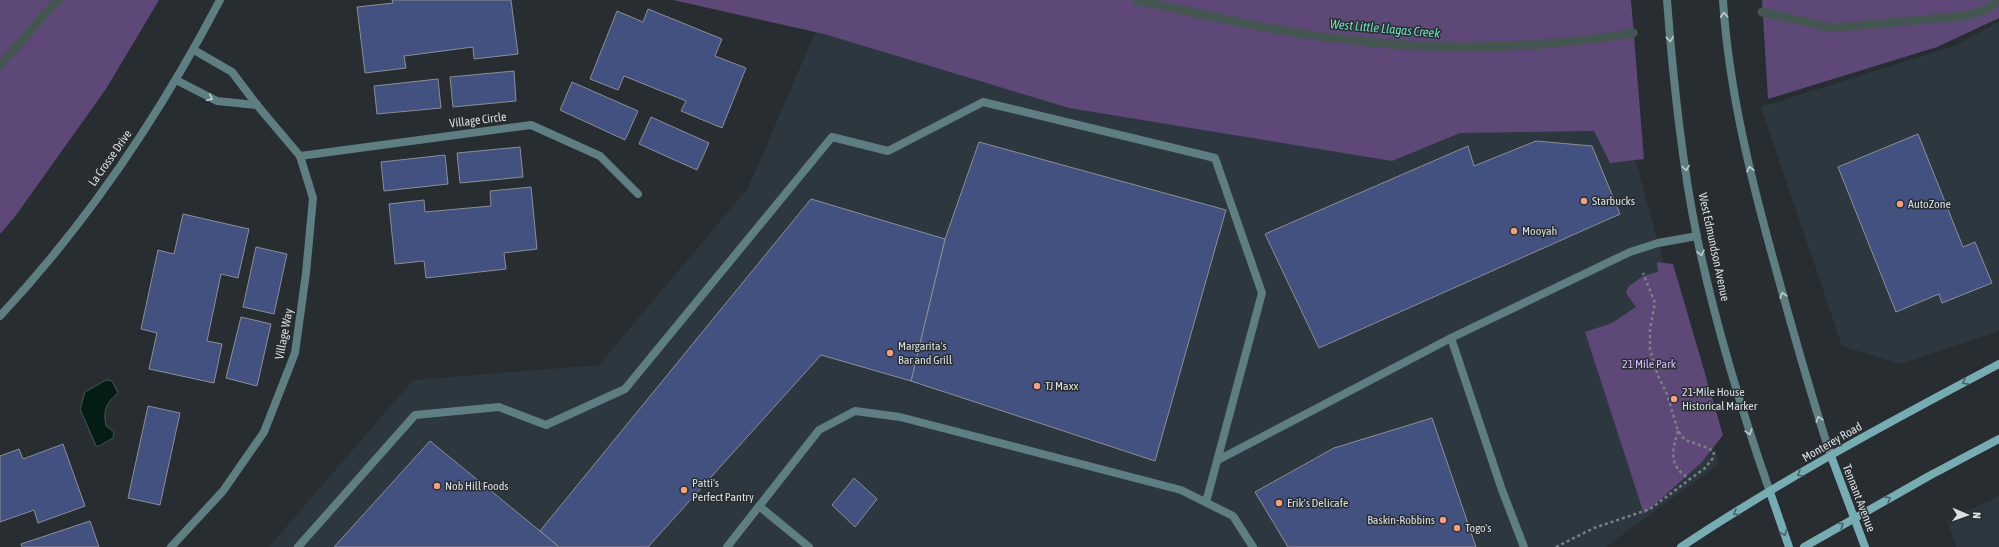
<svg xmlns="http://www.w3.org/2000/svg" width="1999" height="547" viewBox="0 0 1999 547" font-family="'Asap Condensed',sans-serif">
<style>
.built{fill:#2c373f}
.green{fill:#5d4878}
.water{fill:#051c15;stroke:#455652}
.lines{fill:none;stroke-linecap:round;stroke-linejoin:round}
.stream{stroke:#455652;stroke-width:9}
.building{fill:#435181;stroke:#8c8e96}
.path{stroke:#7b8084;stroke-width:2.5;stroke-dasharray:3 3;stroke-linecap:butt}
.service{stroke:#5e7e82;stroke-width:8}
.tertiary{stroke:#5e7e82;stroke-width:8}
.secondary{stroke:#78acb3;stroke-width:8}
.oneway{stroke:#c2cccf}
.oneway2{stroke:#476065}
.poi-dot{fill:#f2a07f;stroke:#272d31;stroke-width:1.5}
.labels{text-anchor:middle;stroke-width:3;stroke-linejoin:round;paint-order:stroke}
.street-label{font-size:12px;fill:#dbdfe2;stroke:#272d31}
.poi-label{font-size:12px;fill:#dbdfe2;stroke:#272d31;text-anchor:start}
.park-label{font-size:12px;fill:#d7bdfb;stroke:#272d31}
.water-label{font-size:13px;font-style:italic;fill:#70debe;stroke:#272d31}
</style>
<rect width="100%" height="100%" fill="#272d31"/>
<!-- built -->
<g class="built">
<path d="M1999,22v309l-99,33 -58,-18 -81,-239 193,-61z"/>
<path d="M818,26l805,88 96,350 -113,83h-1337l144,-167 186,-15 149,-177z"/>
<path d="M1999,496v51h-43l-9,-27z"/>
</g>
<!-- green -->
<g class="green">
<path d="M0,0h159l-53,89 -92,129 -14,16z"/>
<path d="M673,0h958l13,159 -34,4 -16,-32 -134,2 -68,28 -323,-53 -245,-74z"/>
<path d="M1762,0h237v18l-62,29 -169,52z"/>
<path d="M1657,262l16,2 50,171 -22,28 -57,51 -59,-182 27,-9 24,-16 -10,-14 2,-6 15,-11 15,-4z"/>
</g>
<!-- water -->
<path class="water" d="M106,380l6,1 6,12c-12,10 -15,17 -12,33l8,6 -1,6 -14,8h-3l-16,-37 5,-17z"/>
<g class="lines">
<!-- stream -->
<g class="stream">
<path d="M1137,0c76,17 153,35 231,42 88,9 179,5 265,-9"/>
<path d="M1762,12l70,16 132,-12 19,-5 16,-10"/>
<path d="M0,65l51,-58 9,-7"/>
</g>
</g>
<!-- building -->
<g class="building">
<path d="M392,0h119l7,54 -44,5 -1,-12 -69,9 2,12 -41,5 -8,-66 36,-4z"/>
<path d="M648,9l74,30 -7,17 31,12 -24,60 -41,-17 5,-10 -62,-25 -6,14 -28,-11 27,-68 26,11z"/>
<path d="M514,71l2,30 -63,6 -3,-30z"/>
<path d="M438,79l3,29 -64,6 -3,-28z"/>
<path d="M572,82l66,29 -13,29 -65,-30z"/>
<path d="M651,117l58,26 -12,27 -58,-26z"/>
<path d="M1918,134l45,113 12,-5 17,41 -50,20 -3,-9 -43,18 -58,-145z"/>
<path d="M1536,141l56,5 28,68 -301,134 -54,-114 203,-88 6,20z"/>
<path d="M979,142l247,68 -71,251 -244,-80 34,-142z"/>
<path d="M520,147l3,30 -63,6 -3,-30z"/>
<path d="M445,155l3,29 -64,7 -3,-29z"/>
<path d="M531,187l6,62 -33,4 2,16 -80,9 -2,-17 -29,3 -6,-60 35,-4 1,12 66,-6 -1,-15z"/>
<path d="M811,199l134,40 -34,142 -90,-26 -173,192h-89l-19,-16z"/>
<path d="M183,214l66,15 -11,49 -17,-4 -14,67 15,3 -8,39 -65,-14 8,-36 -16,-4 17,-79 16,4z"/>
<path d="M256,247l31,7 -13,60 -31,-7z"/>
<path d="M241,317l30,7 -14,62 -31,-8z"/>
<path d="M148,406l32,7 -20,92 -32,-7z"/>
<path d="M1432,418l44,129h-188l-33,-55 79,-44z"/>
<path d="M430,441l110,90 19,16h-225z"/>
<path d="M63,444l22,62 -47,17 -4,-13 -34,12v-66l19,-7 4,10z"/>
<path d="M854,478l23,21 -22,28 -23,-22z"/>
<path d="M90,521l9,26h-77l-1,-3z"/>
</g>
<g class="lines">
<!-- path -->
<g class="path">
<path d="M1678,431c-6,21 -10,35 12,48"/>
<path d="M1556,547l38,-19 56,-19 55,-41 8,-10 1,-6 -6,-4 -23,-8 -7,-9 -11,-37 -9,-18 -8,-26v-21l5,-26 -12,-30"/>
</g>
<!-- service -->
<g class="service">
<path d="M176,80l41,21 40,4"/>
<path d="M300,156l231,-31 69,31 38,38"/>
<path d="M1451,338l51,152 22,57"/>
<path d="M1218,460l233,-122 179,-86 28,-9 39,-7"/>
<path d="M759,506l50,41"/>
<path d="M171,547l52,-56 41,-59 31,-79 11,-80 7,-75 -13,-42 -43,-51 -25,-33 -38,-22"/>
<path d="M298,547l117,-132 84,-8 47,18 79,-36 207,-252 56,14 95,-49 232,56 47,135 -56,209"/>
<path d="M727,547l92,-117 36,-19 45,6 281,73 52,26 20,31"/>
</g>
<!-- tertiary -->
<g class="tertiary">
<path d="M1667,0c6,79 14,159 30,237 18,86 44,172 73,255"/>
<path d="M1723,0c6,93 29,183 54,273 17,62 34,123 54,183"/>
<path d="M0,316c87,-93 161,-203 220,-316"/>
</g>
<!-- secondary -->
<g class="secondary">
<path d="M1831,456l34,91"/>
<path d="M1770,492l19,55"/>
<path d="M1681,547c102,-68 210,-126 318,-183"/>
<path d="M1804,547l125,-71 70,-37"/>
</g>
</g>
<!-- one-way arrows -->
<defs><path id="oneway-chevron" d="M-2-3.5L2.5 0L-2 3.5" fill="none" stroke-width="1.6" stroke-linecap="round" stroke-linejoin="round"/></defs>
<g class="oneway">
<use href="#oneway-chevron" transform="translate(1724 15) rotate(-94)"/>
<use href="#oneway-chevron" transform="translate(1670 39) rotate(84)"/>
<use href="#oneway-chevron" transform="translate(210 98) rotate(27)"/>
<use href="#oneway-chevron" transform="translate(1686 168) rotate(81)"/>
<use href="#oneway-chevron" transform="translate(1750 169) rotate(-103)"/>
<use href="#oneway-chevron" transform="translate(1701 253) rotate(77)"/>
<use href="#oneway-chevron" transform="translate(1783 295) rotate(-106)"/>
<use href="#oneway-chevron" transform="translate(1819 419) rotate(-108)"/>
<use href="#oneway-chevron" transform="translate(1749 432) rotate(72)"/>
</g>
<g class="oneway2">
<use href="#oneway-chevron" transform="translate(1965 382) rotate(152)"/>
<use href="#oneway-chevron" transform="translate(1800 474) rotate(150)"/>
<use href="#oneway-chevron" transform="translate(1888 499) rotate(-29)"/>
<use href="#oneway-chevron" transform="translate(1736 513) rotate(149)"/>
<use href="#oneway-chevron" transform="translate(1841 525) rotate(-31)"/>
<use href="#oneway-chevron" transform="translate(1784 533) rotate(70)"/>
</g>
<!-- markers -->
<g class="poi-dot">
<circle cx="1584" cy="201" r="4"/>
<circle cx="1900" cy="204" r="4"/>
<circle cx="1514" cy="231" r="4"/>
<circle cx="890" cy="353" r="4"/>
<circle cx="1037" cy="386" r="4"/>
<circle cx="1674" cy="399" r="4"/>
<circle cx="437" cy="486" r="4"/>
<circle cx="684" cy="490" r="4"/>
<circle cx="1279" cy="503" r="4"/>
<circle cx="1443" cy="520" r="4"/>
<circle cx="1457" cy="528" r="4"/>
</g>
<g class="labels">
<!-- street labels -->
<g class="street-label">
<text transform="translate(478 120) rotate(-7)" y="4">Village Circle</text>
<text transform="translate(110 158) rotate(-55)" y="4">La Crosse Drive</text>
<text transform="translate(1714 247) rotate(78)" y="4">West Edmundson Avenue</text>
<text transform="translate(284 334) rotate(-79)" y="4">Village Way</text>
<text transform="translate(1832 442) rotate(-30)" y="4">Monterey Road</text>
<text transform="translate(1859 498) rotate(69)" y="4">Tennant Avenue</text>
</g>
<!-- poi labels -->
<g class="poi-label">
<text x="1592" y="205">Starbucks</text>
<text x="1908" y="208">AutoZone</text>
<text x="1522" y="235">Mooyah</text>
<text x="898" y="350">Margarita's<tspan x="898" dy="14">Bar and Grill</tspan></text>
<text x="1045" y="390">TJ Maxx</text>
<text x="1682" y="396">21-Mile House<tspan x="1682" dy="14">Historical Marker</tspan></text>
<text x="692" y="487">Patti's<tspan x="692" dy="14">Perfect Pantry</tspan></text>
<text x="445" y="490">Nob Hill Foods</text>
<text x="1287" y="507">Erik's Delicafe</text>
<text x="1435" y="524" text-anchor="end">Baskin-Robbins</text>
<text x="1465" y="532">Togo's</text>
</g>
<!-- park labels -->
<g class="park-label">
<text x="1649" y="368">21 Mile Park</text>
</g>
<!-- water labels -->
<g class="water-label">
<text transform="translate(1385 28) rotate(5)" y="5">West Little Llagas Creek</text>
</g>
</g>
<!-- north arrow -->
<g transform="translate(1967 515) rotate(92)" stroke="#272d31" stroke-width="3" paint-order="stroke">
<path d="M0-3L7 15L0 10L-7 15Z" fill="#dbdfe2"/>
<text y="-6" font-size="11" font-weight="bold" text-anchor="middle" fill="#dbdfe2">N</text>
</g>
</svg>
